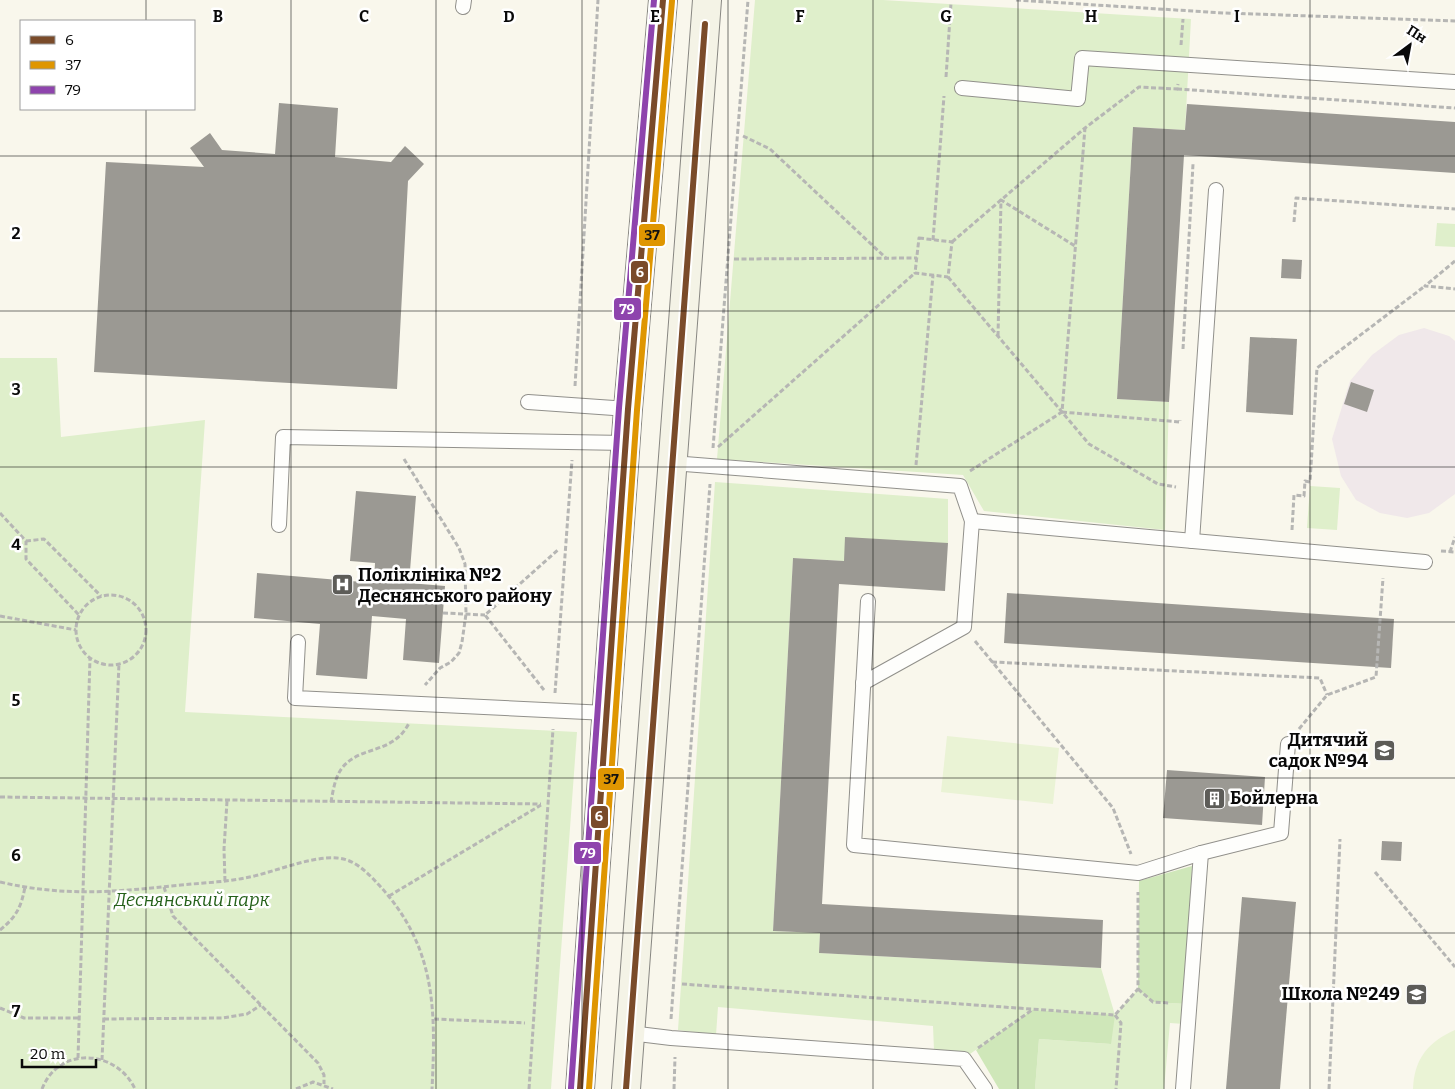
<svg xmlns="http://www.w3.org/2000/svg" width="1455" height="1089" viewBox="0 0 1455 1089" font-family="Bitter,serif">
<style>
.industrial{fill:#f0e8ea}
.green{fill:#dfefcb}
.forest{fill:#cfe7b9}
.pitch{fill:#eaf3d5}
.building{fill:#9b9993}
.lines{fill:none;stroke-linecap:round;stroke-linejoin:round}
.service-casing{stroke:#91908b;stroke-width:16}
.secondary-casing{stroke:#888782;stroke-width:30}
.path{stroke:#b6b6b4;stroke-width:3;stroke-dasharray:5 2.5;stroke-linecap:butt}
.service{stroke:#fefefc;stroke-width:14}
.secondary{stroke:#f4f3e6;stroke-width:28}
.bus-1-casing{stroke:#fff;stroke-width:10}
.bus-2-casing{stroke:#fff;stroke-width:10}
.bus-3-casing{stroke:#fff;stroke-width:10}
.bus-1{stroke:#7a4b2a;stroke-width:6}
.bus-2{stroke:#df9601;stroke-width:6}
.bus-3{stroke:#8e44ad;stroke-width:6}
.grid{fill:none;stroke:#090909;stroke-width:1;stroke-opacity:0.55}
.labels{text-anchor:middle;stroke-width:5;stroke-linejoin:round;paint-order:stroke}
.poi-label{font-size:18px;font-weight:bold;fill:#090909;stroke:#fff;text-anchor:start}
.park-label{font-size:18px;font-style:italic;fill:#25611a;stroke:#fff}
.grid-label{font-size:16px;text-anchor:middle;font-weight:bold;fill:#090909;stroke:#fff;stroke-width:5;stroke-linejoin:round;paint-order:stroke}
.line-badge{stroke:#fff;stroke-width:2}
.badge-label{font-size:14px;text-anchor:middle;font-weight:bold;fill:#fff}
.pale-badge-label{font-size:14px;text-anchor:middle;font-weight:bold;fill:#111}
</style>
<rect width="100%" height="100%" fill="#f9f7ec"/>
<!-- industrial -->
<path class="industrial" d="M1424,328l25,8 6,5v153l-26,19 -22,5 -27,-5 -24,-13 -15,-24 -9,-37 18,-58 22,-26 27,-20z"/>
<!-- green -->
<g class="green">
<path d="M755,0h128l308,19 -6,111 -52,-3 -16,272 52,3 -4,128 -181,-19 -21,-36 -246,-16z"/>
<path d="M1437,223l18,1v23l-20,-1z"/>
<path d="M0,358h57l4,79 144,-17 -20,292 392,20 -26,357h-551z"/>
<path d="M715,482l233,17v44l-104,18 -51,-3 -20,373 47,2 -1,20 282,15 14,47 23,-26 15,13 33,2 -2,20 -14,-1 -6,66h-129l4,-50 72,5 -79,-34 -62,44 -36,-4 -1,-24 -215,-19 -2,28 -38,-5z"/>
<path d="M1310,486l30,2 -3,42 -30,-2z"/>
</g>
<!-- forest -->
<g class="forest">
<path d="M1192,866l-6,138 -33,-2 -15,-13 1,-108z"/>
<path d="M1032,1010l83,5 -4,29 -72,-5 -4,50h-36l-23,-39z"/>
</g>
<!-- pitch -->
<g class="pitch">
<path d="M947,736l112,12 -6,56 -112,-12z"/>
<path d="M1455,1030v59h-42c1,-30 15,-47 42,-59z"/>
</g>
<!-- building -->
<g class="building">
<path d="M279,103l59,5 -3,49 56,5 14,-16 19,18 -16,17 -11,208 -303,-17 12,-210 98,5 -14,-19 20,-15 12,17 53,4z"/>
<path d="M1187,104l268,18v51l-271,-18 -15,247 -52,-3 16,-272 52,3z"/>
<path d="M1282,259l20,1 -1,19 -20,-1z"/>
<path d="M1250,337l47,2 -4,76 -47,-3z"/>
<path d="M1351,382l23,8 -7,22 -23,-8z"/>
<path d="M356,491l60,5 -7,87 36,3 -6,77 -36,-3 3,-41 -34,-3 -5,63 -51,-4 4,-51 -66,-6 3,-45 117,10 1,-20 -25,-2z"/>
<path d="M845,537l103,6 -3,48 -106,-7 -17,320 281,16 -2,48 -282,-15 1,-20 -47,-2 20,-373 51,3z"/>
<path d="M1007,593l387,26 -3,49 -387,-25z"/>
<path d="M1167,770l98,7 -3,48 -99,-7z"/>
<path d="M1382,841l20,1 -1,19 -20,-1z"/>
<path d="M1242,897l54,5 -16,187h-54z"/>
</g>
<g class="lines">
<defs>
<g id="service">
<path d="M463,7l1,-7"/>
<path d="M962,88l116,11 4,-41 373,24"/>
<path d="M528,402l100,7"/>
<path d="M672,463l288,23 12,35 -8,106 -101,56"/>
<path d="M972,521l453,41"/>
<path d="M279,525l4,-88 343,6"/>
<path d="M1192,541l24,-351"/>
<path d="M868,601l-14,244 284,28 63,-20 80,-20 7,-89"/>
<path d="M298,642l-3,56 312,15"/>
<path d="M630,1033l41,5 293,21 21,30"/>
<path d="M1183,1089l18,-236"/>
</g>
<g id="secondary">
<path d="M580,1089l48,-680 35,-409"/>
<path d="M626,1089l81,-1089"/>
</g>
</defs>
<!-- service casing -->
<use href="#service" class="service-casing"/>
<!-- secondary casing -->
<use href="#secondary" class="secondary-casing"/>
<!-- path -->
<g class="path">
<path d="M1016,0l208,13 231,8"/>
<path d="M1181,45l2,-26"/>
<path d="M946,77l5,-74"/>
<path d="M1177,89l278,19"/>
<path d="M743,136l27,13 117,110"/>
<path d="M1294,222l2,-24 159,11"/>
<path d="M919,238l33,4 -4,35 -33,-4z"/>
<path d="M933,240l11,-144"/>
<path d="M952,242l133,-114 54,-41 38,2 1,-5"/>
<path d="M734,259l183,-1"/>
<path d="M1455,261l-30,25 30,3"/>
<path d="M948,277l141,167 69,40 18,3"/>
<path d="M998,336l3,-136 74,46"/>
<path d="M1183,349l10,-185"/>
<path d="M575,386l23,-386"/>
<path d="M1062,412l118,10v-2"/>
<path d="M718,447l197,-174"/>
<path d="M713,448l35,-448"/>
<path d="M404,459l55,89 6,16 1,50 -4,28 -3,11 -8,9 -11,6 -15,17"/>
<path d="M916,465l17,-190"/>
<path d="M970,471l92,-59 23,-284"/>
<path d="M0,513l26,28v18l53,56"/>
<path d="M1292,530l2,-35 10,1 1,-15 5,1 7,-114 108,-82"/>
<path d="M26,541l18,-2 57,57"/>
<path d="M1441,551l14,1"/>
<path d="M1450,552l5,-15"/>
<circle cx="111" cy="630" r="35"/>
<path d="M443,613l42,2"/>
<path d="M0,616l76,14"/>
<path d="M975,641l138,167 18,46"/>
<path d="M992,662l328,16 7,17"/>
<path d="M544,690l-59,-75 74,-66"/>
<path d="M555,693l17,-233"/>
<path d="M1299,729l28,-34 49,-18 7,-99"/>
<path d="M0,797l541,7"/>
<path d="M331,802c2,-11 4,-25 11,-34 18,-23 51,-13 67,-45"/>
<path d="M1375,872l80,95"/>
<path d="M225,881l-1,-32 3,-48"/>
<path d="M0,882c65,15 115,10 181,3 21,-2 43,-3 64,-7 28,-5 64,-22 92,-20 17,1 30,14 41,26 58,62 58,125 54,205"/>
<path d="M164,887l9,29 145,147 6,12v9"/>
<path d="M389,896l152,-91"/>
<path d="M0,930c16,-13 21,-22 25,-43"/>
<path d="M682,984l433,31 23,-26v-97"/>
<path d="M1138,989l15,13 17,1"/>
<path d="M0,1008l24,10h55"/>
<path d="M1115,1015l6,8 -5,66"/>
<path d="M104,1019l118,-1 25,-4 14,-9"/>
<path d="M434,1019l91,4"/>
<path d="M671,1019l39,-535"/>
<path d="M978,1048l54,-38"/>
<path d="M78,1058l12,-400"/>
<path d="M102,1060l17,-397"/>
<path d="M42,1089c17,-44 75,-39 93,0"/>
<path d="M296,1089l17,-7 20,7"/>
<path d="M529,1089l24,-360"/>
<path d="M674,1089l1,-32"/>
<path d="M1329,1089l11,-250"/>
</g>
<!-- service -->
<use href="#service" class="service"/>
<!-- secondary -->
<use href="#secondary" class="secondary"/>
<defs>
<g id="bus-1">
<path d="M580,1089l48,-680 35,-409"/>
<path d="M626,1089l79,-1065"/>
</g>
<path id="bus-2" d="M589,1089l48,-679 35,-409"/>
<path id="bus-3" d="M571,1088l48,-680 35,-408"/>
</defs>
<!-- bus-1 casing -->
<use href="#bus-1" class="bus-1-casing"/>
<!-- bus-2 casing -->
<use href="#bus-2" class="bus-2-casing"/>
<!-- bus-3 casing -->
<use href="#bus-3" class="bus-3-casing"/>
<!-- bus-1 -->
<use href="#bus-1" class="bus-1"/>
<!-- bus-2 -->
<use href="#bus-2" class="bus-2"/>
<!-- bus-3 -->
<use href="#bus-3" class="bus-3"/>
</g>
<!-- grid -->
<path class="grid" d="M146,0v21M291,0v1089M436,0v1089M582,0v1089M728,0v1089M873,0v1089M1018,0v1089M1164,0v1089M1310,0v1089M146,109v980M0,156h1455M0,311h1455M0,467h1455M0,622h1455M0,778h1455M0,933h1455"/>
<!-- icons -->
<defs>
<symbol id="hospital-square" viewBox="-11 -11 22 22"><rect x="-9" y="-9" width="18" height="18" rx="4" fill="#5d5c58" stroke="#fff"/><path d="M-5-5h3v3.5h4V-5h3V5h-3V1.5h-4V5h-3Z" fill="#fff"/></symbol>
<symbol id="school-square" viewBox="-11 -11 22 22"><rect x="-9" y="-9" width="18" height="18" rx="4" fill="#5d5c58" stroke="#fff"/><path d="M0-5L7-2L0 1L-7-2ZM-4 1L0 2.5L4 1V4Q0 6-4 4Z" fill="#fff"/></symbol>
<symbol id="building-square" viewBox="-11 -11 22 22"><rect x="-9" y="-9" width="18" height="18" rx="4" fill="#5d5c58" stroke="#fff"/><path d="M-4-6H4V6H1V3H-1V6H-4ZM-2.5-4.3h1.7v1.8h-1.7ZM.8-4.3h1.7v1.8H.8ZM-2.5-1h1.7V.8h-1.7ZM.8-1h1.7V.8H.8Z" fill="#fff"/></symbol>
</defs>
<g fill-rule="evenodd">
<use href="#hospital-square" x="330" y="572" width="25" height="25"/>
<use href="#school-square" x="1372" y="738" width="25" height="25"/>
<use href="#building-square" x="1202" y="786" width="25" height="25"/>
<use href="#school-square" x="1404" y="982" width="25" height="25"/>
</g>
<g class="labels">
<!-- poi labels -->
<g class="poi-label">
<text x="358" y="581">Поліклініка №2<tspan x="358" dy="21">Деснянського району</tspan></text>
<text x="1368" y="746" text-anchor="end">Дитячий<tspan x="1368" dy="21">садок №94</tspan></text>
<text x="1230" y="804">Бойлерна</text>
<text x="1400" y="1000" text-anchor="end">Школа №249</text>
</g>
<!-- park labels -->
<g class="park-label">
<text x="192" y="906">Деснянський парк</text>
</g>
</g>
<g class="grid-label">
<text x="218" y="22">B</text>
<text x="364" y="22">C</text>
<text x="509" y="22">D</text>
<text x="655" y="22">E</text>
<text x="800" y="22">F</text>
<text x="946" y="22">G</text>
<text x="1091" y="22">H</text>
<text x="1237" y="22">I</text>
<text x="16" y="239">2</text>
<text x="16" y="395">3</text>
<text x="16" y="550">4</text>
<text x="16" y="706">5</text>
<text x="16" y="861">6</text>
<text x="16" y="1017">7</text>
</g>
<g class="line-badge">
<rect x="638" y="223" width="28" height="24" rx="5" fill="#df9601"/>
<rect x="630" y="260" width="19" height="24" rx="5" fill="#7a4b2a"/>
<rect x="613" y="297" width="29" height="24" rx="5" fill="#8e44ad"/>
<rect x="597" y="767" width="28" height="24" rx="5" fill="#df9601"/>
<rect x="590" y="805" width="19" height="24" rx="5" fill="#7a4b2a"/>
<rect x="573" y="841" width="29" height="24" rx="5" fill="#8e44ad"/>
</g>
<g class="badge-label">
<text x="640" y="277">6</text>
<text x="627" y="314">79</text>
<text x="599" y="821">6</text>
<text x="588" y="858">79</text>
</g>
<g class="pale-badge-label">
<text x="652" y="240">37</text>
<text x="611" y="784">37</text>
</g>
<!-- legend -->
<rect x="20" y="20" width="175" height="90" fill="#ffffff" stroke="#9d9d9d"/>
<rect x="30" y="36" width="25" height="8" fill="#7a4b2a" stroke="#9d9d9d"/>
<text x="65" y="45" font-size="15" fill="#090909">6</text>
<rect x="30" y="61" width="25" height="8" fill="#df9601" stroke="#9d9d9d"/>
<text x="65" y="70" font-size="15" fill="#090909">37</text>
<rect x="30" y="86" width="25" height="8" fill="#8e44ad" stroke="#9d9d9d"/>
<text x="65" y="95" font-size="15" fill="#090909">79</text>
<!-- north arrow -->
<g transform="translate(1410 45) rotate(32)" stroke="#ffffff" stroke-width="4" paint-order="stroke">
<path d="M0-4L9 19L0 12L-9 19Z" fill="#090909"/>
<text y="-8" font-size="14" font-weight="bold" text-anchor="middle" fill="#090909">Пн</text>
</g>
<!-- scale -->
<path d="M22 1059v8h74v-8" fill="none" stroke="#090909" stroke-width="2.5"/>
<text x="30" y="1059" font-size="15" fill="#090909" stroke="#ffffff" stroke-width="4" paint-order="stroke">20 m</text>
</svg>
